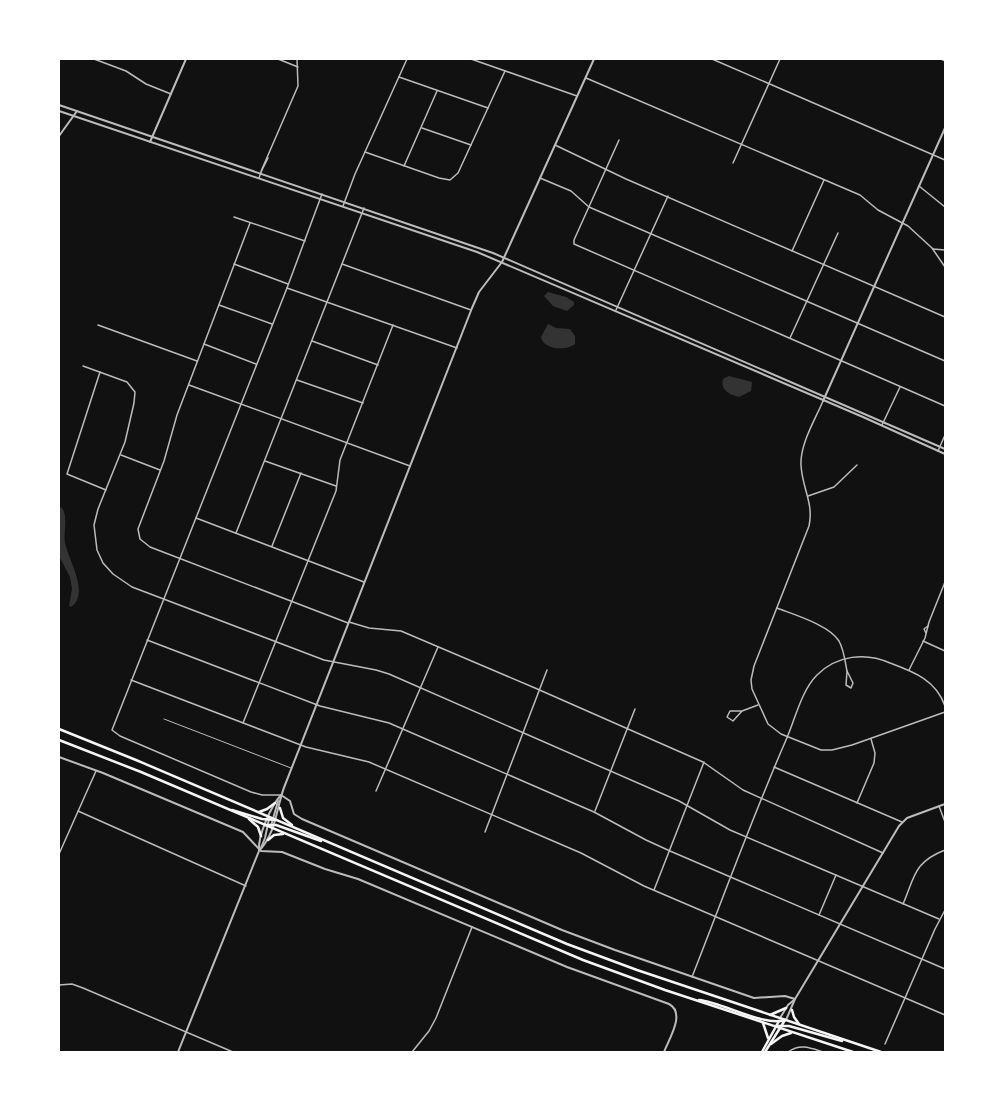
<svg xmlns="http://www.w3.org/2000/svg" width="1004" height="1111" viewBox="0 0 1004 1111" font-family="'Fira Sans Condensed',sans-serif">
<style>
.water{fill:#333}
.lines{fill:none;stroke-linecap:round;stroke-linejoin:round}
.service{stroke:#bcbcbc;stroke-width:1}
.minor{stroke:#bcbcbc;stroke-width:1.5}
.tertiary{stroke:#bcbcbc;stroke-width:2}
.secondary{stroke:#f5f5f5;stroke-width:2.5}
.primary{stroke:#f5f5f5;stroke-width:2.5}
</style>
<rect width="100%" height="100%" fill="#111"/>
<!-- water -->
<g class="water">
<path d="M548,292l18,5 8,5v3l-7,6 -14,-5 -9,-10z"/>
<path d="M548,324l8,4 14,1 5,7v8c-8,7 -32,6 -34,-7z"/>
<path d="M729,376l23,6 -1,9 -12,6c-9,-2 -19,-7 -16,-18z"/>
<path d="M61,507c8,8 2,26 4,36 4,18 25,51 6,64l-2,-1 3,-17 -2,-12 -11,-21v-47z"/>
</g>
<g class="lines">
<!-- service -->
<path class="service" d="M164,719l127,49"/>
<!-- minor -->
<g class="minor">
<path d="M94,59l32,12 20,13 25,10"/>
<path d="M278,59l20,8"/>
<path d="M471,59l106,37"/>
<path d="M712,59l233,101"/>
<path d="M941,59l4,2"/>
<path d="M399,77l89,31"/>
<path d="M586,78l274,117 18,15 30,16 24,22 13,19"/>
<path d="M422,128l49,17"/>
<path d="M619,140l-45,100v4l371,162"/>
<path d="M555,145l71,34 319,138"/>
<path d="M365,152l74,26 11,2 8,-7 47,-102"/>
<path d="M733,163l47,-104"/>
<path d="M404,166l33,-75"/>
<path d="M261,172l7,-14"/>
<path d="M259,178l3,-9 36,-83 -1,-27"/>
<path d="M540,178l31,13 18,16 356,154"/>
<path d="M919,186l26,21"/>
<path d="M343,206l12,-32 52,-115"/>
<path d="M234,217l71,24"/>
<path d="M250,223l-73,192 -13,46 -26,68 2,10 10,8 198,76"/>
<path d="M933,249l12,1"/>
<path d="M792,251l32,-71"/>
<path d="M234,264l54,20"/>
<path d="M342,264l129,46"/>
<path d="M287,288l170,60"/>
<path d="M219,305l53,19"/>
<path d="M616,310l52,-114"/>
<path d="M98,325l99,36"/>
<path d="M790,338l48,-105"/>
<path d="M312,341l66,24"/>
<path d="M204,344l52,20"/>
<path d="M83,366l44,16 8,10 -1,11 -9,39 -27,67 -4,16 3,25 6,13 10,11 19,13 192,73 52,10 13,4 290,127 51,29 209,89"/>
<path d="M100,372l-33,102 39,16"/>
<path d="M297,380l66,23"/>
<path d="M189,385l221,81"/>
<path d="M823,401c-8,19 -23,43 -22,64 1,23 13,38 8,61l-55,140 -3,14 1,9 16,35 13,10 40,16h11l20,-5 93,-33"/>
<path d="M882,425l18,-38"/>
<path d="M938,451l7,-16"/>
<path d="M121,455l39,15"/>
<path d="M265,461l71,25"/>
<path d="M808,496l26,-9 23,-22"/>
<path d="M196,518l168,64"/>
<path d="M236,533l128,-325"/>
<path d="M272,546l29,-73"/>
<path d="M777,608c18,7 52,17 62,33 5,9 6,20 8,30"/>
<path d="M349,622l20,6 32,3 134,57 168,74 40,28 140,63"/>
<path d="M926,633l-2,-4 4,-3"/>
<path d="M147,640l173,66 69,17 205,89 52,28 24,11 275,118"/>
<path d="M923,641l22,10"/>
<path d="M909,670l16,-32 4,-16 16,-40"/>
<path d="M847,671l6,12 -2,5 -5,-3z"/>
<path d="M131,680l175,67 63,15 212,91 63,33 301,129"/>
<path d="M742,711h-12l-3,6 6,4 9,-10 16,-6"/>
<path d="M243,723l93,-232 4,-31 53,-135"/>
<path d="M774,767l128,55"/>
<path d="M376,791l62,-144"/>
<path d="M281,795h-19l-11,-3 -131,-56 -8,-6 175,-442 35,-94"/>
<path d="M857,803l17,-40 1,-10 -4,-14"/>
<path d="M939,806l6,16"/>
<path d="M78,811l168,75"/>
<path d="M595,811l40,-102"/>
<path d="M485,832l62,-162"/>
<path d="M59,854l37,-83"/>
<path d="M654,890l50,-128"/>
<path d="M903,904c12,-28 11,-42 42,-54"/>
<path d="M819,915l17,-40"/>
<path d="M692,977c31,-79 60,-159 94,-237 9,-20 15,-49 31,-65 20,-20 49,-23 73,-12 24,9 46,17 55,43"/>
<path d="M59,985l13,-1 11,4 150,64"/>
<path d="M885,1044l50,-115 10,-19"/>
<path d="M412,1052l17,-21 7,-13 36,-91"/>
<path d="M788,1052c12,-9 23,-4 35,0"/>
</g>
<!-- tertiary -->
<g class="tertiary">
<path d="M59,105l434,148 452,196"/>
<path d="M59,111l418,141 386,165 82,37"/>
<path d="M59,136l18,-25"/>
<path d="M150,142l36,-83"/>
<path d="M823,401l122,-273"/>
<path d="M59,757l44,16 140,59 18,19 21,1 43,17 33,10 209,88 102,37c17,9 0,35 -5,48"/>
<path d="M281,795l9,6 4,13 8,5 260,111 53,20 139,48 31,-2 10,3"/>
<path d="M271,826l7,-25"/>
<path d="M261,848l4,-10 4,-19"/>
<path d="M259,850c-1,-15 12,-44 22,-55"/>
<path d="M780,1018l8,-13 6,-5"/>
<path d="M786,1020l9,-21 104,-173 8,-8 38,-14"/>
<path d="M178,1052l81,-201c18,-19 17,-44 26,-66l187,-477 7,-16 23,-30 92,-203"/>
</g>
<!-- secondary -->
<g class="secondary">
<path d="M762,1052l17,-31"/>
<path d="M765,1052l20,-32"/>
</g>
<!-- primary -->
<g class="primary">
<path d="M59,729l77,31 431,184 70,26 244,82"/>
<path d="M59,740l82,32 442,188 82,30 188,62"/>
<path d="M280,808l3,10 9,7"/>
<path d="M232,810l30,9 14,1"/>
<path d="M259,812l8,-3 8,-6"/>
<path d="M249,819l9,8 3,9"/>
<path d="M265,825h11l45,16"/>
<path d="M268,840l6,-5 9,-1"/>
<path d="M699,1000c23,2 65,27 86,20"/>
<path d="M792,1010l2,7 5,7"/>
<path d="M770,1015l16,-7"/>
<path d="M763,1023l5,15"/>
<path d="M775,1026h14l53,15"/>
<path d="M771,1044l11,-8 9,-3"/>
</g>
</g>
<!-- border -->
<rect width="1004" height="1111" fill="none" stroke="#ffffff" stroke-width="120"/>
</svg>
